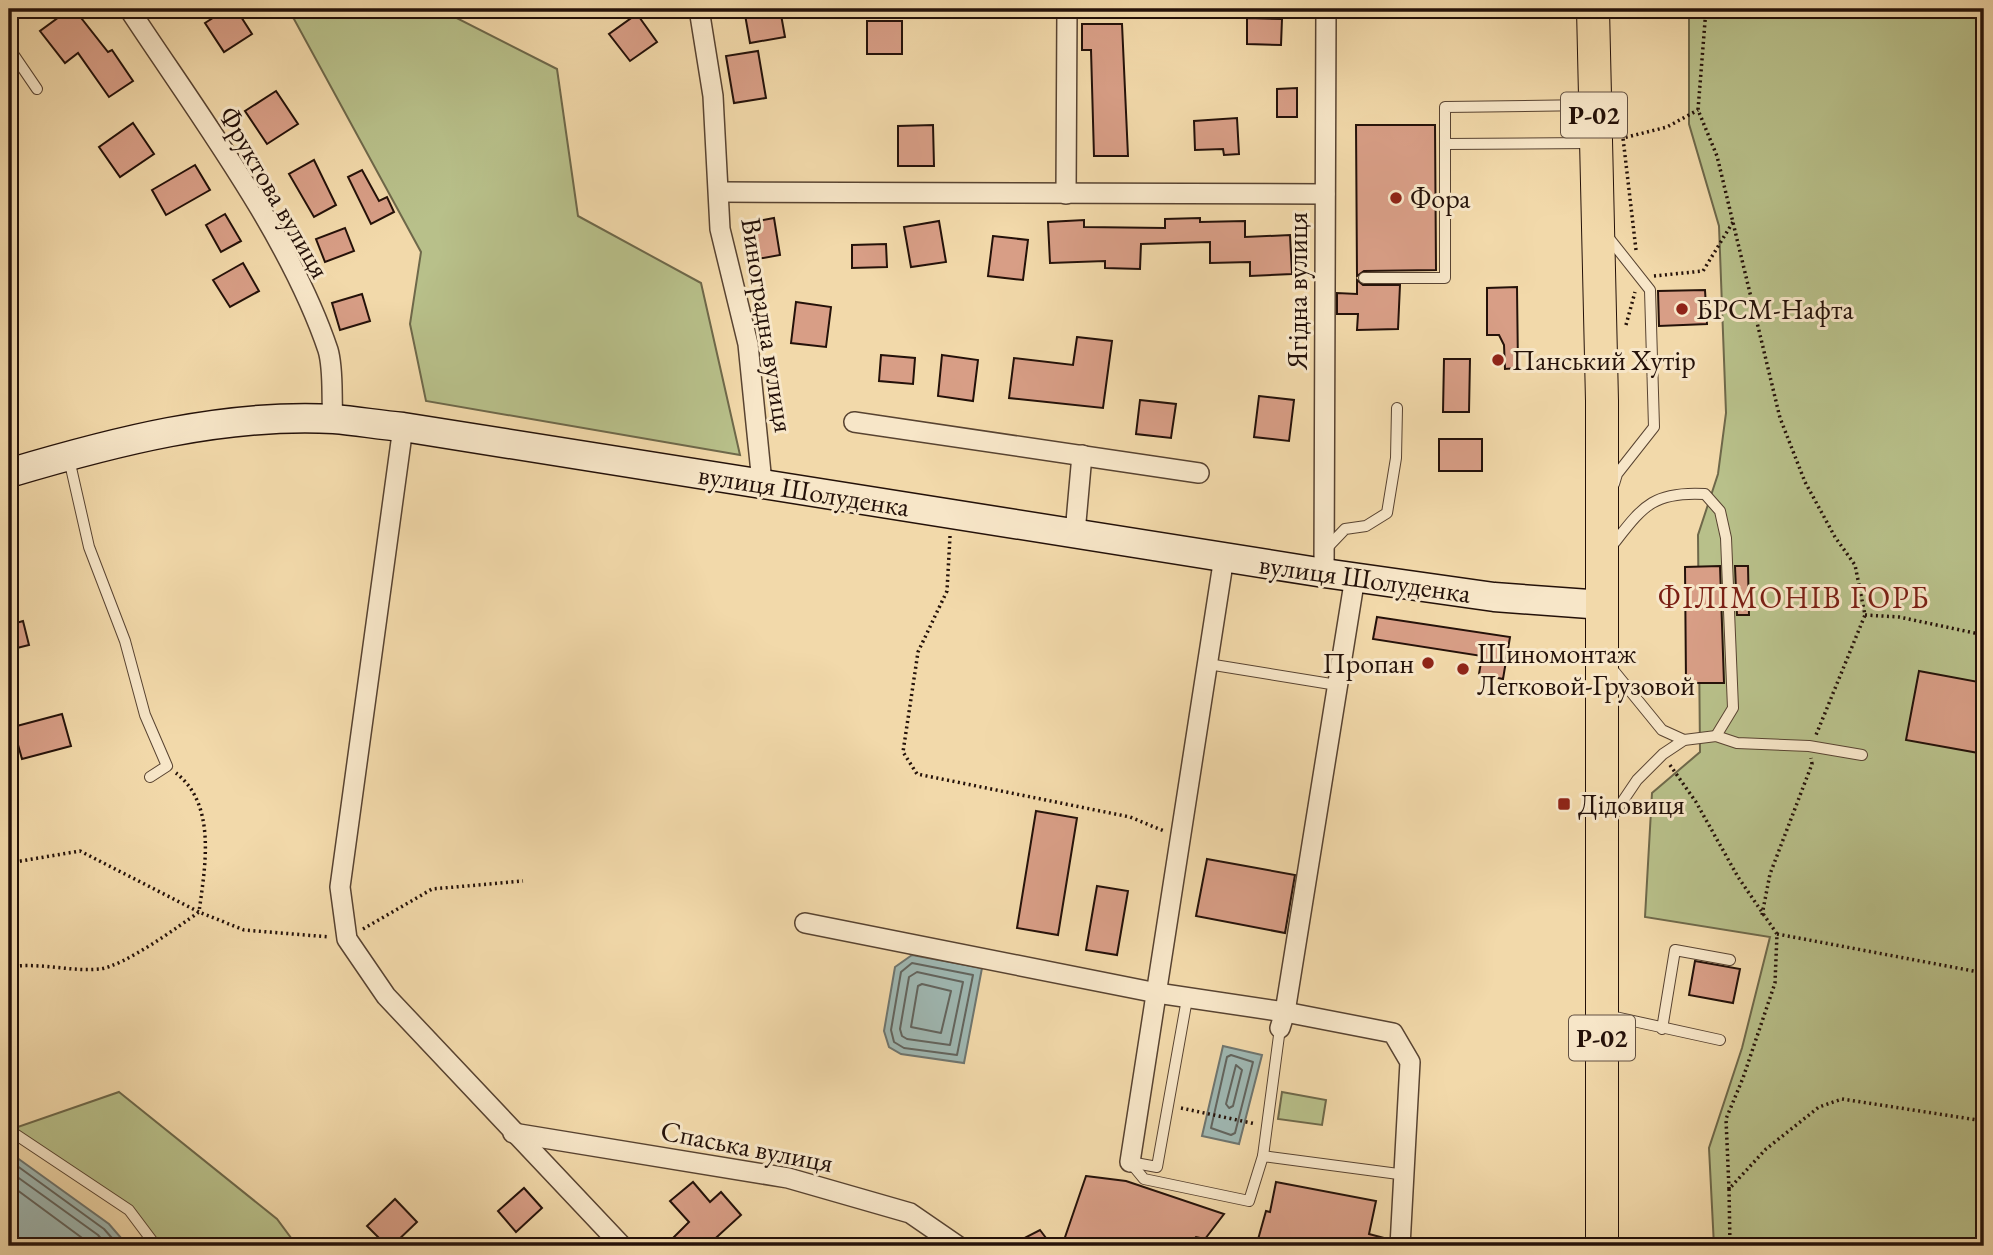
<svg xmlns="http://www.w3.org/2000/svg" width="1993" height="1255" viewBox="0 0 1993 1255" font-family="'EB Garamond',serif">
<style>
.green{fill:#b8c08a;stroke:#6e684a;stroke-width:2}
.water{fill:#9fb8b3;stroke:#6e756f;stroke-width:2}
.lines{fill:none;stroke-linecap:round;stroke-linejoin:round}
.shore{stroke:#62645e;stroke-width:2}
.building{fill:#d89e86;stroke:#241109;stroke-width:2}
.service-casing{stroke:#584331;stroke-width:12}
.minor-casing{stroke:#584331;stroke-width:22}
.secondary-casing{stroke:#241109;stroke-width:31}
.primary-casing{stroke:#241109;stroke-width:34}
.path{stroke:#241109;stroke-width:3.5;stroke-dasharray:2 3.5;stroke-linecap:butt}
.service{stroke:#f7e6c8;stroke-width:10}
.minor{stroke:#f7e6c8;stroke-width:19}
.secondary{stroke:#f7e6c8;stroke-width:28}
.primary{stroke:#f2d9aa;stroke-width:32}
.poi-dot{fill:#8f2418;stroke:#f7e6c8;stroke-width:2.5}
.labels{text-anchor:middle;stroke-width:6;stroke-linejoin:round;paint-order:stroke}
.shield{fill:#f7e6c8;stroke:#635142;stroke-width:2}
.shield-label{font-size:26px;font-weight:bold;fill:#241109}
.street-label{font-size:28px;fill:#241109;stroke:#f7e6c8}
.poi-label{font-size:28px;fill:#241109;stroke:#f7e6c8;text-anchor:start}
.neighbourhood-label{font-size:30px;letter-spacing:2px;fill:#7a1f14;stroke:#f7e6c8}
</style>
<rect width="100%" height="100%" fill="#f2d9aa"/>
<filter id="stains"><feTurbulence type="fractalNoise" baseFrequency=".00286" numOctaves="4"/><feColorMatrix values="0 0 0 0 .2 0 0 0 0 .09 0 0 0 0 .02 0 0 0 .5 -.17"/></filter>
<radialGradient id="worn" r=".72"><stop offset=".6" stop-color="#630" stop-opacity="0"/><stop offset="1" stop-color="#630" stop-opacity=".3"/></radialGradient>
<!-- green -->
<g class="green">
<path d="M285,9h154l118,60 21,147 123,67 39,172 -314,-54 -16,-77 11,-72 -127,-233z"/>
<path d="M1689,9h295v1237h-270l-5,-98 33,-100 28,-111 -125,-20 7,-124 48,-41 -2,-217 20,-61 8,-61 -7,-187 -30,-102z"/>
<path d="M119,1092l158,127 20,27h-141l-27,-36 -120,-80z"/>
<path d="M1282,1092l44,8 -4,25 -44,-6z"/>
</g>
<!-- water -->
<g class="water">
<path d="M912,955l70,13 -18,95 -63,-9 -12,-7 -5,-16 11,-64z"/>
<path d="M1223,1046l39,9 -23,89 -37,-8z"/>
<path d="M9,1152l100,72 19,22h-119z"/>
</g>
<g class="lines">
<!-- shore -->
<g class="shore">
<path d="M912,963l61,12 -16,80 -53,-7 -10,-6 -3,-12 10,-58z"/>
<path d="M917,972l46,10 -13,63 -43,-6 -5,-3 -2,-7 9,-52z"/>
<path d="M922,984l29,7 -10,42 -30,-6 7,-41z"/>
<path d="M1231,1055l22,7 -18,71 -4,2 -20,-7 16,-71z"/>
<path d="M1236,1065l6,5 -9,36 -4,2 -3,-4z"/>
<path d="M9,1160l95,69 15,17"/>
<path d="M9,1171l89,64 9,11"/>
<path d="M9,1184l84,62"/>
</g>
</g>
<!-- building -->
<g class="building">
<path d="M70,9h4l34,43 4,-2 21,31 -24,16 -31,-44 -13,10 -25,-32z"/>
<path d="M227,9h9l16,25 -28,18 -19,-29z"/>
<path d="M744,9h36l5,28 -35,6z"/>
<path d="M637,14l20,28 -27,19 -21,-27z"/>
<path d="M1247,18l35,1 -1,26 -34,-1z"/>
<rect x="867" y="21" width="35" height="33"/>
<path d="M1082,24h40l6,132h-34l-3,-106h-9z"/>
<path d="M758,51l8,47 -32,5 -8,-47z"/>
<path d="M1297,88v29h-20v-28z"/>
<path d="M276,91l22,33 -31,20 -22,-33z"/>
<path d="M1237,118l2,36 -15,1 -1,-6 -28,1 -1,-29z"/>
<path d="M133,123l21,31 -34,23 -21,-30z"/>
<path d="M933,125l1,41h-36v-40z"/>
<path d="M1356,125h79l1,145 -72,1 -7,5z"/>
<path d="M314,160l22,45 -22,12 -25,-43z"/>
<path d="M195,165l15,25 -44,25 -14,-25z"/>
<path d="M362,170l17,31 8,-4 7,15 -23,12 -23,-47z"/>
<path d="M225,214l16,27 -20,11 -15,-27z"/>
<path d="M774,218l6,37 -28,5 -6,-37z"/>
<path d="M1200,218v4l45,-1v16l45,-2 2,39 -42,2v-14l-40,1v-21l-69,2 -1,25 -35,-1v-7l-55,2 -2,-41 36,-2v7l81,1v-9z"/>
<path d="M939,221l7,41 -35,5 -7,-40z"/>
<path d="M345,228l9,23 -29,11 -9,-23z"/>
<path d="M993,236l35,4 -5,40 -35,-4z"/>
<path d="M886,244l1,23 -35,1v-23z"/>
<path d="M243,263l16,28 -29,16 -17,-27z"/>
<path d="M1357,280l6,5h37l-2,44 -41,1 1,-16h-21v-21l20,1z"/>
<path d="M1517,287l1,81 -13,1 -1,-24 -5,-10h-12v-47z"/>
<path d="M1705,290l2,34 -48,2 -1,-35z"/>
<path d="M362,294l8,27 -30,9 -8,-27z"/>
<path d="M796,302l35,5 -5,40 -35,-4z"/>
<path d="M1077,337l35,4 -9,67 -94,-10 5,-40 59,7z"/>
<path d="M881,355l34,3 -2,26 -34,-3z"/>
<path d="M942,355l36,5 -5,41 -35,-5z"/>
<path d="M1444,359h26l-1,53h-26z"/>
<path d="M1259,396l35,4 -5,41 -35,-4z"/>
<path d="M1140,400l36,4 -5,34 -35,-4z"/>
<rect x="1439" y="439" width="43" height="32"/>
<path d="M1720,566l4,117h-38l-1,-116z"/>
<path d="M1735,566h13l1,49h-12z"/>
<path d="M1377,617l133,20 -7,42 -24,-5 3,-18 -109,-17z"/>
<path d="M23,621l6,24 -20,5v-25z"/>
<path d="M1919,671l65,12v71l-78,-14z"/>
<path d="M62,714l9,32 -49,13 -9,-32z"/>
<path d="M1036,811l41,7 -19,117 -41,-7z"/>
<path d="M1207,859l88,16 -10,58 -89,-17z"/>
<path d="M1097,886l31,5 -11,64 -31,-5z"/>
<path d="M1695,961l45,8 -7,34 -44,-8z"/>
<path d="M1086,1176l40,5 98,33 -19,25 -9,-2 -8,9h-126z"/>
<path d="M693,1182l17,20 11,-10 20,23 -34,31h-30l-6,-6 18,-18 -19,-21z"/>
<path d="M1276,1182l100,19 -7,33 19,5v7h-122l-9,-3 9,-32 4,1z"/>
<path d="M524,1188l18,20 -26,24 -18,-21z"/>
<path d="M395,1199l22,23 -25,24h-5l-20,-20z"/>
<path d="M1040,1230l12,16h-43z"/>
</g>
<g class="lines">
<defs>
<g id="service">
<path d="M9,48l28,41"/>
<path d="M1445,144l147,-1"/>
<path d="M1608,237l42,53 4,137 -37,47 -3,10"/>
<path d="M1364,278h81v-171l145,-2"/>
<path d="M69,459l20,88 36,94 20,74 22,51 -17,11"/>
<path d="M1611,547c31,-39 40,-56 94,-53l15,17 6,27 7,170 -17,28"/>
<path d="M1324,551l21,-22 21,-3 21,-13 9,-55 1,-50"/>
<path d="M1208,664l129,21"/>
<path d="M1609,665l53,65 22,10"/>
<path d="M1612,817l25,-37 26,-26 21,-14 32,-4 21,7 72,3 53,9"/>
<path d="M1606,1015l114,25"/>
<path d="M1662,1029l13,-79 55,10"/>
<path d="M9,1130l120,80 27,36"/>
<path d="M1263,1156l17,-128"/>
<path d="M1130,1162l14,17 105,22 14,-45 143,19"/>
<path d="M1130,1162l27,5 30,-168"/>
</g>
<g id="minor">
<path d="M129,9c67,102 160,225 199,341 6,20 3,48 5,69"/>
<path d="M699,9l14,87 7,133 28,115 14,139"/>
<path d="M9,12l4,-3"/>
<path d="M720,192l605,2"/>
<path d="M1066,194l1,-185"/>
<path d="M854,422l345,51"/>
<path d="M403,427l-63,460 7,52 39,57 236,250"/>
<path d="M1075,533l7,-78"/>
<path d="M1324,573l2,-564"/>
<path d="M805,923l352,70 128,19 108,21 17,29 -10,184"/>
<path d="M1280,1028l5,-16 70,-435"/>
<path d="M513,1133l275,45 122,35 48,33"/>
<path d="M1130,1162l94,-605"/>
</g>
<path id="secondary" d="M9,473c104,-31 215,-60 325,-54 23,2 46,6 69,8l921,146 170,24 109,8"/>
<path id="primary" d="M1593,9l9,392v845"/>
</defs>
<!-- service casing -->
<use href="#service" class="service-casing"/>
<!-- minor casing -->
<use href="#minor" class="minor-casing"/>
<!-- secondary casing -->
<use href="#secondary" class="secondary-casing"/>
<!-- primary casing -->
<use href="#primary" class="primary-casing"/>
<!-- path -->
<g class="path">
<path d="M1706,9l-8,101 19,46 63,262 25,64 30,55 20,28 10,50 -49,120"/>
<path d="M1636,250l-13,-112 44,-11 31,-17"/>
<path d="M1654,276l49,-5 30,-49"/>
<path d="M1626,325l9,-33"/>
<path d="M950,536l-3,55 -29,61 -15,100 14,22 213,43 34,14"/>
<path d="M1865,615l34,2 85,18"/>
<path d="M1670,765l26,37 42,75 39,57 -2,49 -32,95 -17,41 3,70"/>
<path d="M9,863l71,-12 119,61c6,-45 18,-107 -23,-139"/>
<path d="M1762,915l8,-41 42,-110 -1,-6"/>
<path d="M363,929l69,-40 91,-8"/>
<path d="M1777,934l207,39"/>
<path d="M9,967c31,-5 61,5 91,2 24,-3 78,-42 99,-57l45,18 86,7"/>
<path d="M1181,1108l75,16"/>
<path d="M1730,1246l-1,-57 37,-40 53,-42 23,-8 142,22"/>
</g>
<!-- service -->
<use href="#service" class="service"/>
<!-- minor -->
<use href="#minor" class="minor"/>
<!-- secondary -->
<use href="#secondary" class="secondary"/>
<!-- primary -->
<use href="#primary" class="primary"/>
</g>
<!-- markers -->
<g class="poi-dot">
<circle cx="1396" cy="198" r="7"/>
<circle cx="1682" cy="309" r="7"/>
<circle cx="1498" cy="360" r="7"/>
<circle cx="1428" cy="663" r="7"/>
<circle cx="1463" cy="669" r="7"/>
<rect x="1557" y="797" width="14" height="14" rx="3.5"/>
</g>
<g class="labels">
<!-- shield labels -->
<g class="shield">
<rect x="1561" y="92.5" width="66" height="45" rx="5"/>
<rect x="1569" y="1015.5" width="66" height="45" rx="5"/>
</g>
<g class="shield-label">
<text x="1594" y="124">Р-02</text>
<text x="1602" y="1047">Р-02</text>
</g>
<!-- street labels -->
<g class="street-label">
<text transform="translate(275 192) rotate(60)" y="10">Фруктова вулиця</text>
<text transform="translate(1297 291) rotate(-90)" y="10">Ягідна вулиця</text>
<text transform="translate(768 325) rotate(81)" y="10">Виноградна вулиця</text>
<text transform="translate(804 490) rotate(9)" y="10">вулиця Шолуденка</text>
<text transform="translate(1365 578) rotate(8)" y="10">вулиця Шолуденка</text>
<text transform="translate(747 1146) rotate(11)" y="10">Спаська вулиця</text>
</g>
<!-- poi labels -->
<g class="poi-label">
<text x="1410" y="208">Фора</text>
<text x="1696" y="319">БРСМ-Нафта</text>
<text x="1512" y="370">Панський Хутір</text>
<text x="1477" y="663">Шиномонтаж<tspan x="1477" dy="32">Легковой-Грузовой</tspan></text>
<text x="1414" y="673" text-anchor="end">Пропан</text>
<text x="1578" y="814">Дідовиця</text>
</g>
<!-- neighbourhood labels -->
<g class="neighbourhood-label">
<text x="1794" y="608">ФІЛІМОНІВ ГОРБ</text>
</g>
</g>
<!-- margin -->
<rect width="1993" height="1255" fill="none" stroke="#f2d9aa" stroke-width="35"/>
<rect x="10" y="10" width="1972" height="1234" fill="none" stroke="#241109" stroke-width="3.5"/>
<rect x="18" y="18" width="1958" height="1220" fill="none" stroke="#241109" stroke-width="2"/>
<rect width="100%" height="100%" filter="url(#stains)"/>
<rect width="100%" height="100%" fill="url(#worn)"/>
</svg>
